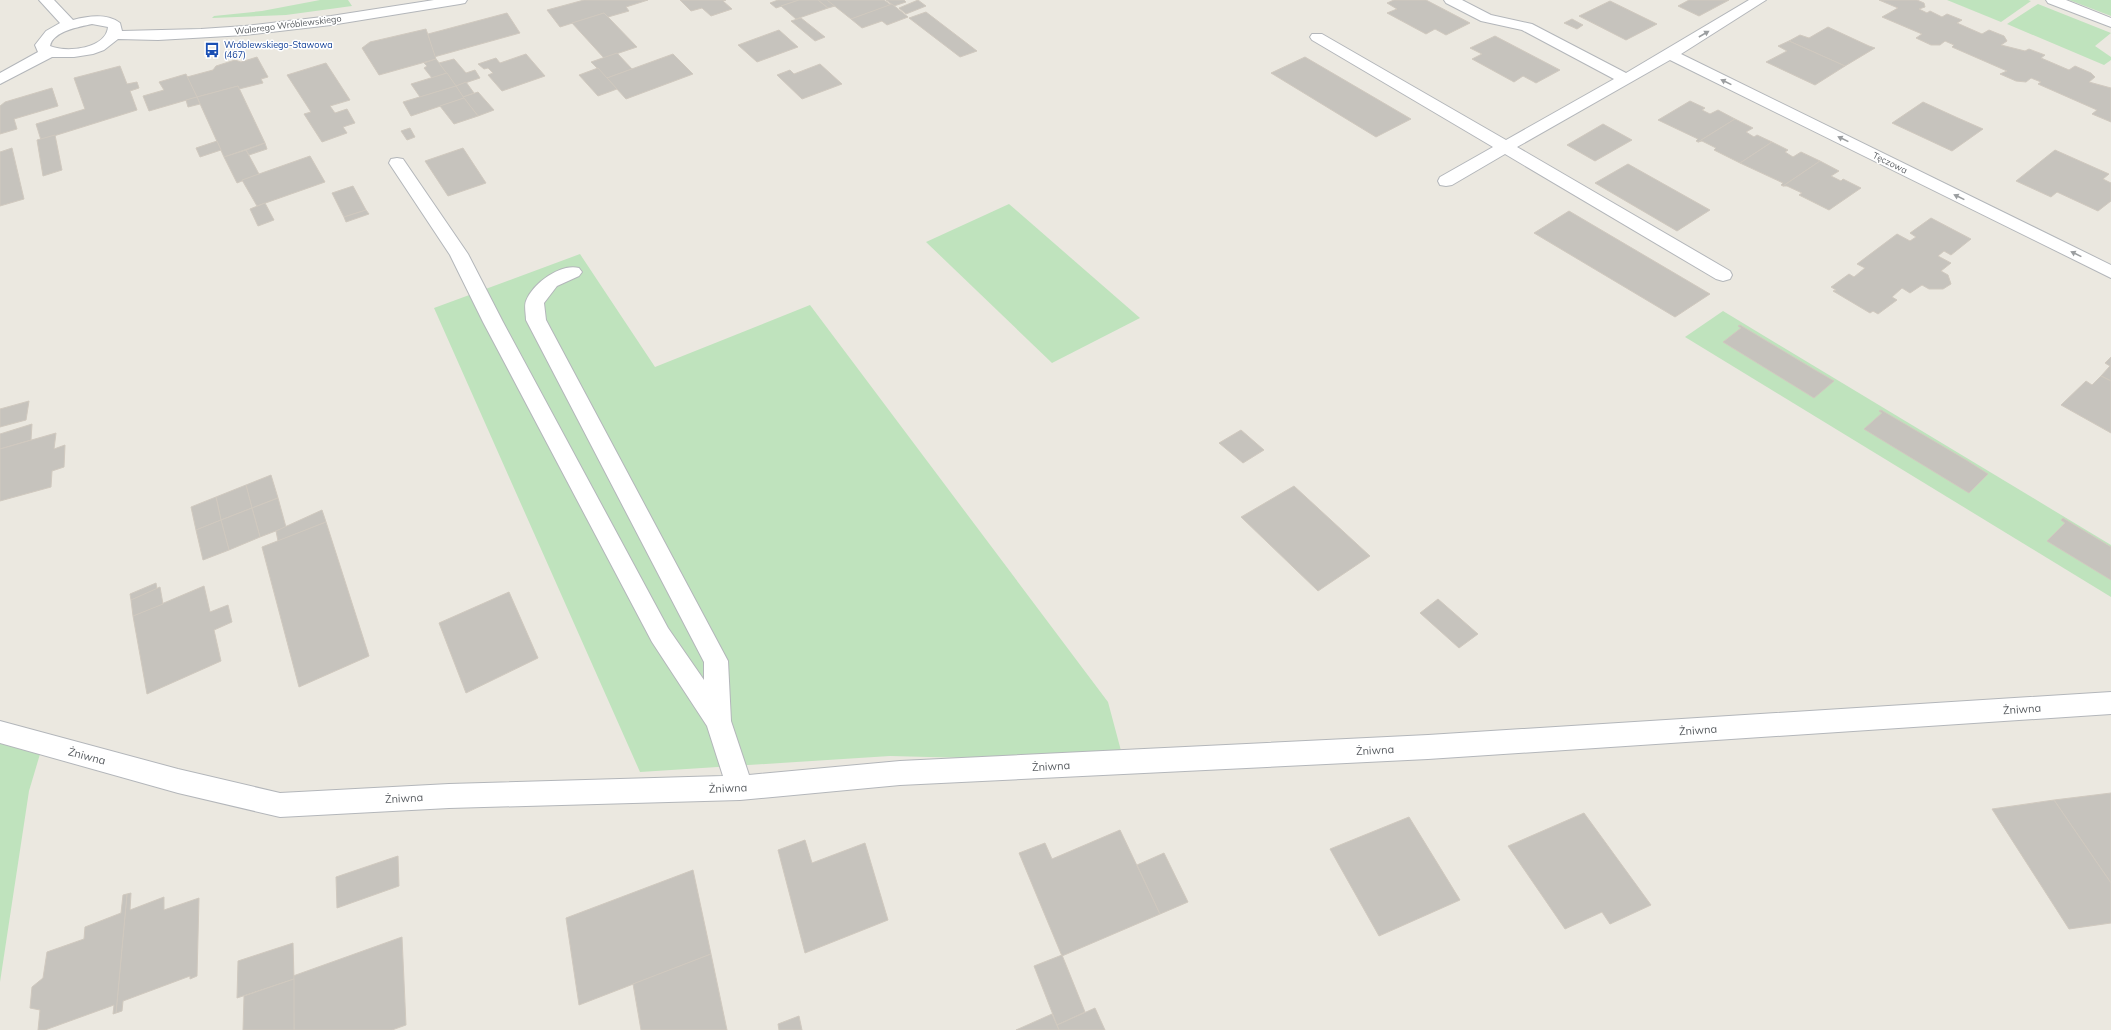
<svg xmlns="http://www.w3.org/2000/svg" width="2111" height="1030" viewBox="0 0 2111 1030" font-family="Mulish,sans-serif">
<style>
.green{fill:#bfe3bd}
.building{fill:#c6c3bd;stroke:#d0c9bf}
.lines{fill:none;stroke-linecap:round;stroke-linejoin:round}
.minor-casing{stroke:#b3b6ba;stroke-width:2}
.minor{fill:#fff;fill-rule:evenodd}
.oneway{fill:#9b9ea0}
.labels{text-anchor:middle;stroke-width:3;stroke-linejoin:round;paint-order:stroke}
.far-street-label{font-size:9px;fill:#595d61;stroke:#fff}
.far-transit-label{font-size:9px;fill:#164399;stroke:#fff;text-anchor:start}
.street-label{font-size:11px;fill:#595d61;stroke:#fff}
</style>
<rect width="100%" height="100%" fill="#ebe8e0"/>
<!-- green -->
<g class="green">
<path d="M320,0h28l4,6 -66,9 -74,3 2,-2 48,-5z"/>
<path d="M1947,0h81l3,1 -30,21z"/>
<path d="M2069,0h42v16z"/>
<path d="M2038,4l73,29 -16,13 16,11v3l-7,5 -97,-41z"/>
<path d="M1009,204l131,114 -88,45 -126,-121z"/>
<path d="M580,254l75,113 155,-62 298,397 16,60 -234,-6 -250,16 -206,-464z"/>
<path d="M1723,311l388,234v52l-426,-260z"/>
<path d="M0,732l43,12 -14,47 -29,191z"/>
</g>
<!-- building -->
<g class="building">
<path d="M584,0h64l-22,7 3,4 -21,6 -4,-4 -44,14 -13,-17z"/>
<path d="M680,0h46l-3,1 9,8 -21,7 -9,-8 -11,3z"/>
<path d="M778,0h21l-23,8 -6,-5z"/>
<path d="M799,0h19l10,8 -32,11 -15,-13z"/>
<path d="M818,0h9l8,6 -7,2z"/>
<path d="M827,0h57l7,5 -40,14z"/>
<path d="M886,0h18l2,2 -12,4z"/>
<path d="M918,0l8,6 -20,8 -7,-6z"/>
<path d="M1394,0h32l44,23 -24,12 -11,-6 -9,5 -39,-21 10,-4 -10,-6z"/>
<path d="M1689,0h40l-30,16 -21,-10z"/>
<path d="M1879,0h38l7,3 1,4 -6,2 8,4 3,-2 12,6 5,-3 15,6 -5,3 25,11 7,-4 15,6 3,5 -6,4 24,6 4,-2 16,6 -4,3 28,12 6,-4 16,7 4,4 -6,5 22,6v34l-19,-8 5,-4 -59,-26 3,-2 -10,-4 -5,4 -10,-1 -16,-7 7,-3 -55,-24 2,-2 -9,-4 -5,4h-9l-15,-7 6,-4 -40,-17 16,-9z"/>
<path d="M1610,1l47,23 -31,16 -47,-24z"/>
<path d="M892,4l16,13 -21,8 -5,-4 -20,7 -11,-9z"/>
<path d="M926,12l51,39 -17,6 -51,-39z"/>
<path d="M507,13l13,20 -86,24 -6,-23z"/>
<path d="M604,13l4,4 29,30 -33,11 -32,-35z"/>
<path d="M801,18l24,19 -10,4 -24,-20z"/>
<path d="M1572,19l11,6 -6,4 -13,-6z"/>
<path d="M1828,27l41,19 6,2 -30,18 -56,-25 11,-6 9,3z"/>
<path d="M426,29l10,30 -57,16 -17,-27 8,-6z"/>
<path d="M779,30l19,17 -41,15 -19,-17z"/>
<path d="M1495,36l65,34 -24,13 -13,-7 -9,6 -42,-23 10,-5 -12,-6z"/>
<path d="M1789,41l56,25 -30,19 -49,-23 21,-11 -9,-5z"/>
<path d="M617,53l15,16 -25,9 -16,-16z"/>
<path d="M526,54l19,22 -43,15 -14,-16 5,-2 -5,-5 -4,1 -6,-5 18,-6 4,5z"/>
<path d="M673,54l20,20 -67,25 -19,-21z"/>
<path d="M257,57l11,20 -7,2 2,4 -24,6 -1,-3 -41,11 -10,-20 26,-7 3,-4 19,-6 6,2z"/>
<path d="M1305,57l106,62 -35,18 -105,-64z"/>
<path d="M436,59l11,14 -15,5 -8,-10 3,-2 -3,-3z"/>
<path d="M454,59l12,14 9,-3 5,8 -24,8 -17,-23z"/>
<path d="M326,63l24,37 -20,6 5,7 12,-4 8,14 -12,4 4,6 -25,9 -18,-28 7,-2 -24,-37z"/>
<path d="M820,64l22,20 -40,15 -25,-24 13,-5 4,4z"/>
<path d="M120,66l7,18 10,-2 2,6 -9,3 7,19 -96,30 -5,-16 49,-15 -11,-31z"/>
<path d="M598,68l9,10 10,11 -19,7 -19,-21z"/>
<path d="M447,73l9,13 -36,11 -9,-13z"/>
<path d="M186,74l11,23 -48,14 -6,-15 21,-6 -5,-8z"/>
<path d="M466,82l8,11 -11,4 -7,-11z"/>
<path d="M238,86l27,57 -41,14 -27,-60z"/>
<path d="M456,86l8,12 -53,18 -8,-14z"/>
<path d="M52,88l6,18 -44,13 3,10 -17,5v-28l5,-4z"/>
<path d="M478,92l16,18 -16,6 -15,-19z"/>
<path d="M197,97l3,7 -12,3 -2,-7z"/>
<path d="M464,98l14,18 -24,8 -14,-18z"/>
<path d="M1690,101l15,7 -3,2 8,4 8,-4 17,9 -37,23 -2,-1 2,-2 -40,-19z"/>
<path d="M1923,102l35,16 25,11 -31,22 -60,-28z"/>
<path d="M1735,119l18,9 -7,4 8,5 3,-2 15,7 -32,21 -26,-13 2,-2 -14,-7 -4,1z"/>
<path d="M1603,124l29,16 -37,21 -28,-16z"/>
<path d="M410,128l5,9 -8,3 -6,-9z"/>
<path d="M55,135l7,35 -19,6 -6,-36z"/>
<path d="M217,141l4,9 -21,7 -4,-9z"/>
<path d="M1772,142l16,8 -3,2 8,5 8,-5 19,9 -37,25 -2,-1 2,-2 -43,-20z"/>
<path d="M265,143l2,6 -18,6 -3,-5z"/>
<path d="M12,148l12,51 -24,7v-54z"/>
<path d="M463,148l23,35 -38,13 -23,-35z"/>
<path d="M246,150l13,24 -22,9 -13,-26z"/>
<path d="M2055,150l54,24 -6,5 8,4v18l-13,10 -41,-19 -6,5 -35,-16z"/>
<path d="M310,156l15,26 -68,24 -15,-26z"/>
<path d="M1820,161l19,10 -8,5 10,5 2,-2 18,9 -32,22 -30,-15 3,-2 -15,-7h-4z"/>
<path d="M1628,164l82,46 -33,21 -82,-48z"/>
<path d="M353,186l13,24 -22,7 -12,-24z"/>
<path d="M265,203l9,17 -16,6 -8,-17z"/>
<path d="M366,210l3,4 -23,8 -2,-5z"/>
<path d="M1569,211l141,83 -35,23 -141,-84z"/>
<path d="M1931,218l40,21 -20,16 -7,-4 -6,5 13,7 -10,8 7,4 3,9 -8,5h-14l-7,-4 -12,8 -8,-5 -10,9 5,3 -19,14 -5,-3 -3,2 -37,-22 3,-1 -5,-3 18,-13 5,3 11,-9 -8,-4 40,-30 13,7 6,-4 -6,-4z"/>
<path d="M1740,325l75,45 19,11 -20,17 -91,-56 18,-14 -3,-2z"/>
<path d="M2111,357v24l-10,-5 9,-10 -5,-3z"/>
<path d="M2101,376l10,5v52l-50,-28 25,-24 6,4z"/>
<path d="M29,401l-3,19 -26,7v-18z"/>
<path d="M1881,410l85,50 22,14 -19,19 -105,-64 18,-16 -3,-2z"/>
<path d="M32,424l-1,16 -31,9v-15z"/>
<path d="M1241,430l23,20 -21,13 -24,-20z"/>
<path d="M56,433l-2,16 11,-4 -1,22 -12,4 -1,16 -51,14v-52z"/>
<path d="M271,475l7,23 -26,10 -6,-23z"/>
<path d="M246,485l6,23 -31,12 -5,-23z"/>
<path d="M1294,486l76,70 -52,35 -77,-74z"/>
<path d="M216,497l5,23 -25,10 -5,-23z"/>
<path d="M278,498l8,29 -26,10 -8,-29z"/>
<path d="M252,508l8,29 -31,13 -8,-30z"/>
<path d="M322,510l4,12 -48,19 -2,-10z"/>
<path d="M2063,518l48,29v33l-64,-39 18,-18 -4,-3z"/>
<path d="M221,520l8,30 -26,10 -7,-30z"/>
<path d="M326,522l43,134 -70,31 -37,-140z"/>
<path d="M156,583l1,6 -26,11 -1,-6z"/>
<path d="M204,586l6,26 18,-7 4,17 -18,8 7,31 -74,33 -14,-78z"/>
<path d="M160,587l3,17 -30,12 -2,-16z"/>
<path d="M509,592l29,66 -72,35 -27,-70z"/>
<path d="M1438,599l40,35 -19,14 -39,-35z"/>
<path d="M2111,793v90l-57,-83z"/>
<path d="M2054,800l57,83v40l-42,6 -77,-120z"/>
<path d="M1584,813l67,92 -41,19 -8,-12 -37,17 -57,-83z"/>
<path d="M1409,817l51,83 -81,36 -49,-87z"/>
<path d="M1120,830l40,84 -98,42 -43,-103 26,-10 7,16z"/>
<path d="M805,840l7,23 53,-20 23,77 -83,33 -27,-103z"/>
<path d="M1164,853l24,49 -28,12 -23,-49z"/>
<path d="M398,856l1,30 -62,22 -1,-31z"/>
<path d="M693,870l18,84 -132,51 -13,-87z"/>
<path d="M131,893l-1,17 34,-13v13l35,-12 -2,78 -7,3v-3l-67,25 -1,10 -6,2 11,-119z"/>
<path d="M127,894l-11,119 -3,1 1,-9 -69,25h-7l2,-20 -10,-2 2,-21 11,-9 4,-26 37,-13 1,-12 36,-14 2,-18z"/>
<path d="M402,937l4,88 -14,5h-98l-1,-54z"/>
<path d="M293,943l1,36 -57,19 1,-37z"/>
<path d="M711,954l16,76h-86l-8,-46z"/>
<path d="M1062,955l23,57 -28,13 -23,-59z"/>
<path d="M294,979v51h-51l1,-34z"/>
<path d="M1095,1008l10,22h-46l-2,-5z"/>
<path d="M1052,1014l7,16h-43z"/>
<path d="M799,1016l3,14h-23l-1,-6z"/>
</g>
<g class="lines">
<defs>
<g id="minor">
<path d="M39,0h15l19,20c15,-4 34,-7 47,3l2,8 79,-2 44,-3 86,-10 103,-16h33l-2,3 -5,1 -129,21 -86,10 -87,5 -40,-1 -14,11 -11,4 -19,3h-22l-52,27v-11l38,-21 -3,-7 11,-14 14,-8zM92,24l16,3c-2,22 -42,26 -58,19 3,-15 29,-19 42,-22z"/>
<path d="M1444,0h18l29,15 41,9 94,49 123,-73h17l-85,54 430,211v13l-441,-218 -153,87 213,124 2,4 -2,4 -7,2 -7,-2 -211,-125 -53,31 -6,1 -6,-1 -2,-4 2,-4 53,-30 -181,-107 -2,-3 2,-3h10l184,106 108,-61 -92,-49 -41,-9 -35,-18z"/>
<path d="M2046,0h20l45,18v9l-63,-24z"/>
<path d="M397,158l6,1 65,95 35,68 165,306 36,52v-18l-178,-342c0,-6 -2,-14 0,-19 7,-18 35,-38 53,-33l3,4 -3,4 -22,10 -13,17 2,17 182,341 3,60 18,54 151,-14 528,-26 683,-43v22l-683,45 -528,26 -160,15 -291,8 -169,9 -102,-24 -178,-50v-22l178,48 102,24 169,-9 274,-8 -16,-50 -55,-84 -169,-320 -33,-67 -61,-92 2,-4z"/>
</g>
</defs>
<!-- minor casing -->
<use href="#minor" class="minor-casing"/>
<!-- minor -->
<use href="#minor" class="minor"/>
</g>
<!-- one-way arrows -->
<defs><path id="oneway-solid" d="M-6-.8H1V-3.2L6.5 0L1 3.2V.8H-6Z"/></defs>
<g class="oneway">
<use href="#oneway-solid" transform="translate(1704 34) rotate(-30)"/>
<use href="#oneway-solid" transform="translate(1726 82) rotate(-154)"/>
<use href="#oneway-solid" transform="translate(1843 139) rotate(-154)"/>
<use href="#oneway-solid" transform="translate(1959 197) rotate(-154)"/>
<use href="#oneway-solid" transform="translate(2076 254) rotate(-154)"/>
</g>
<!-- icons -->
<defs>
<symbol id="bus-bare" viewBox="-9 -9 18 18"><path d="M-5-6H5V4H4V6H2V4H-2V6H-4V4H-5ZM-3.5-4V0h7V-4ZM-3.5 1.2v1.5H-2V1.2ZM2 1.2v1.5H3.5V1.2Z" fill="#1a4fb4" stroke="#fff" stroke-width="2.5" paint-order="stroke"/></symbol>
</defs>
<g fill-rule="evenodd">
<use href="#bus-bare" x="201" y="39" width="22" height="22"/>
</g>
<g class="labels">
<!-- far-street labels -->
<g class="far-street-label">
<text transform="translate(288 25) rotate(-7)" y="3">Walerego Wróblewskiego</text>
<text transform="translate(1890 163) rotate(26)" y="3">Tęczowa</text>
</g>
<!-- far-transit labels -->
<g class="far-transit-label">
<text x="224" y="48">Wróblewskiego-Stawowa<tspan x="224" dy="10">(467)</tspan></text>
</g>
<!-- street labels -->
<g class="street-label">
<text transform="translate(2022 709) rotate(-4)" y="4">Żniwna</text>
<text transform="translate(1698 730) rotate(-4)" y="4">Żniwna</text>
<text transform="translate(1375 750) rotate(-3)" y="4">Żniwna</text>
<text transform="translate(87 756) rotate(15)" y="4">Żniwna</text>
<text transform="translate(1051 766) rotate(-3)" y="4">Żniwna</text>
<text transform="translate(728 788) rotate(-2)" y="4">Żniwna</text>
<text transform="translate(404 798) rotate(-3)" y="4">Żniwna</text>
</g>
</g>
</svg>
